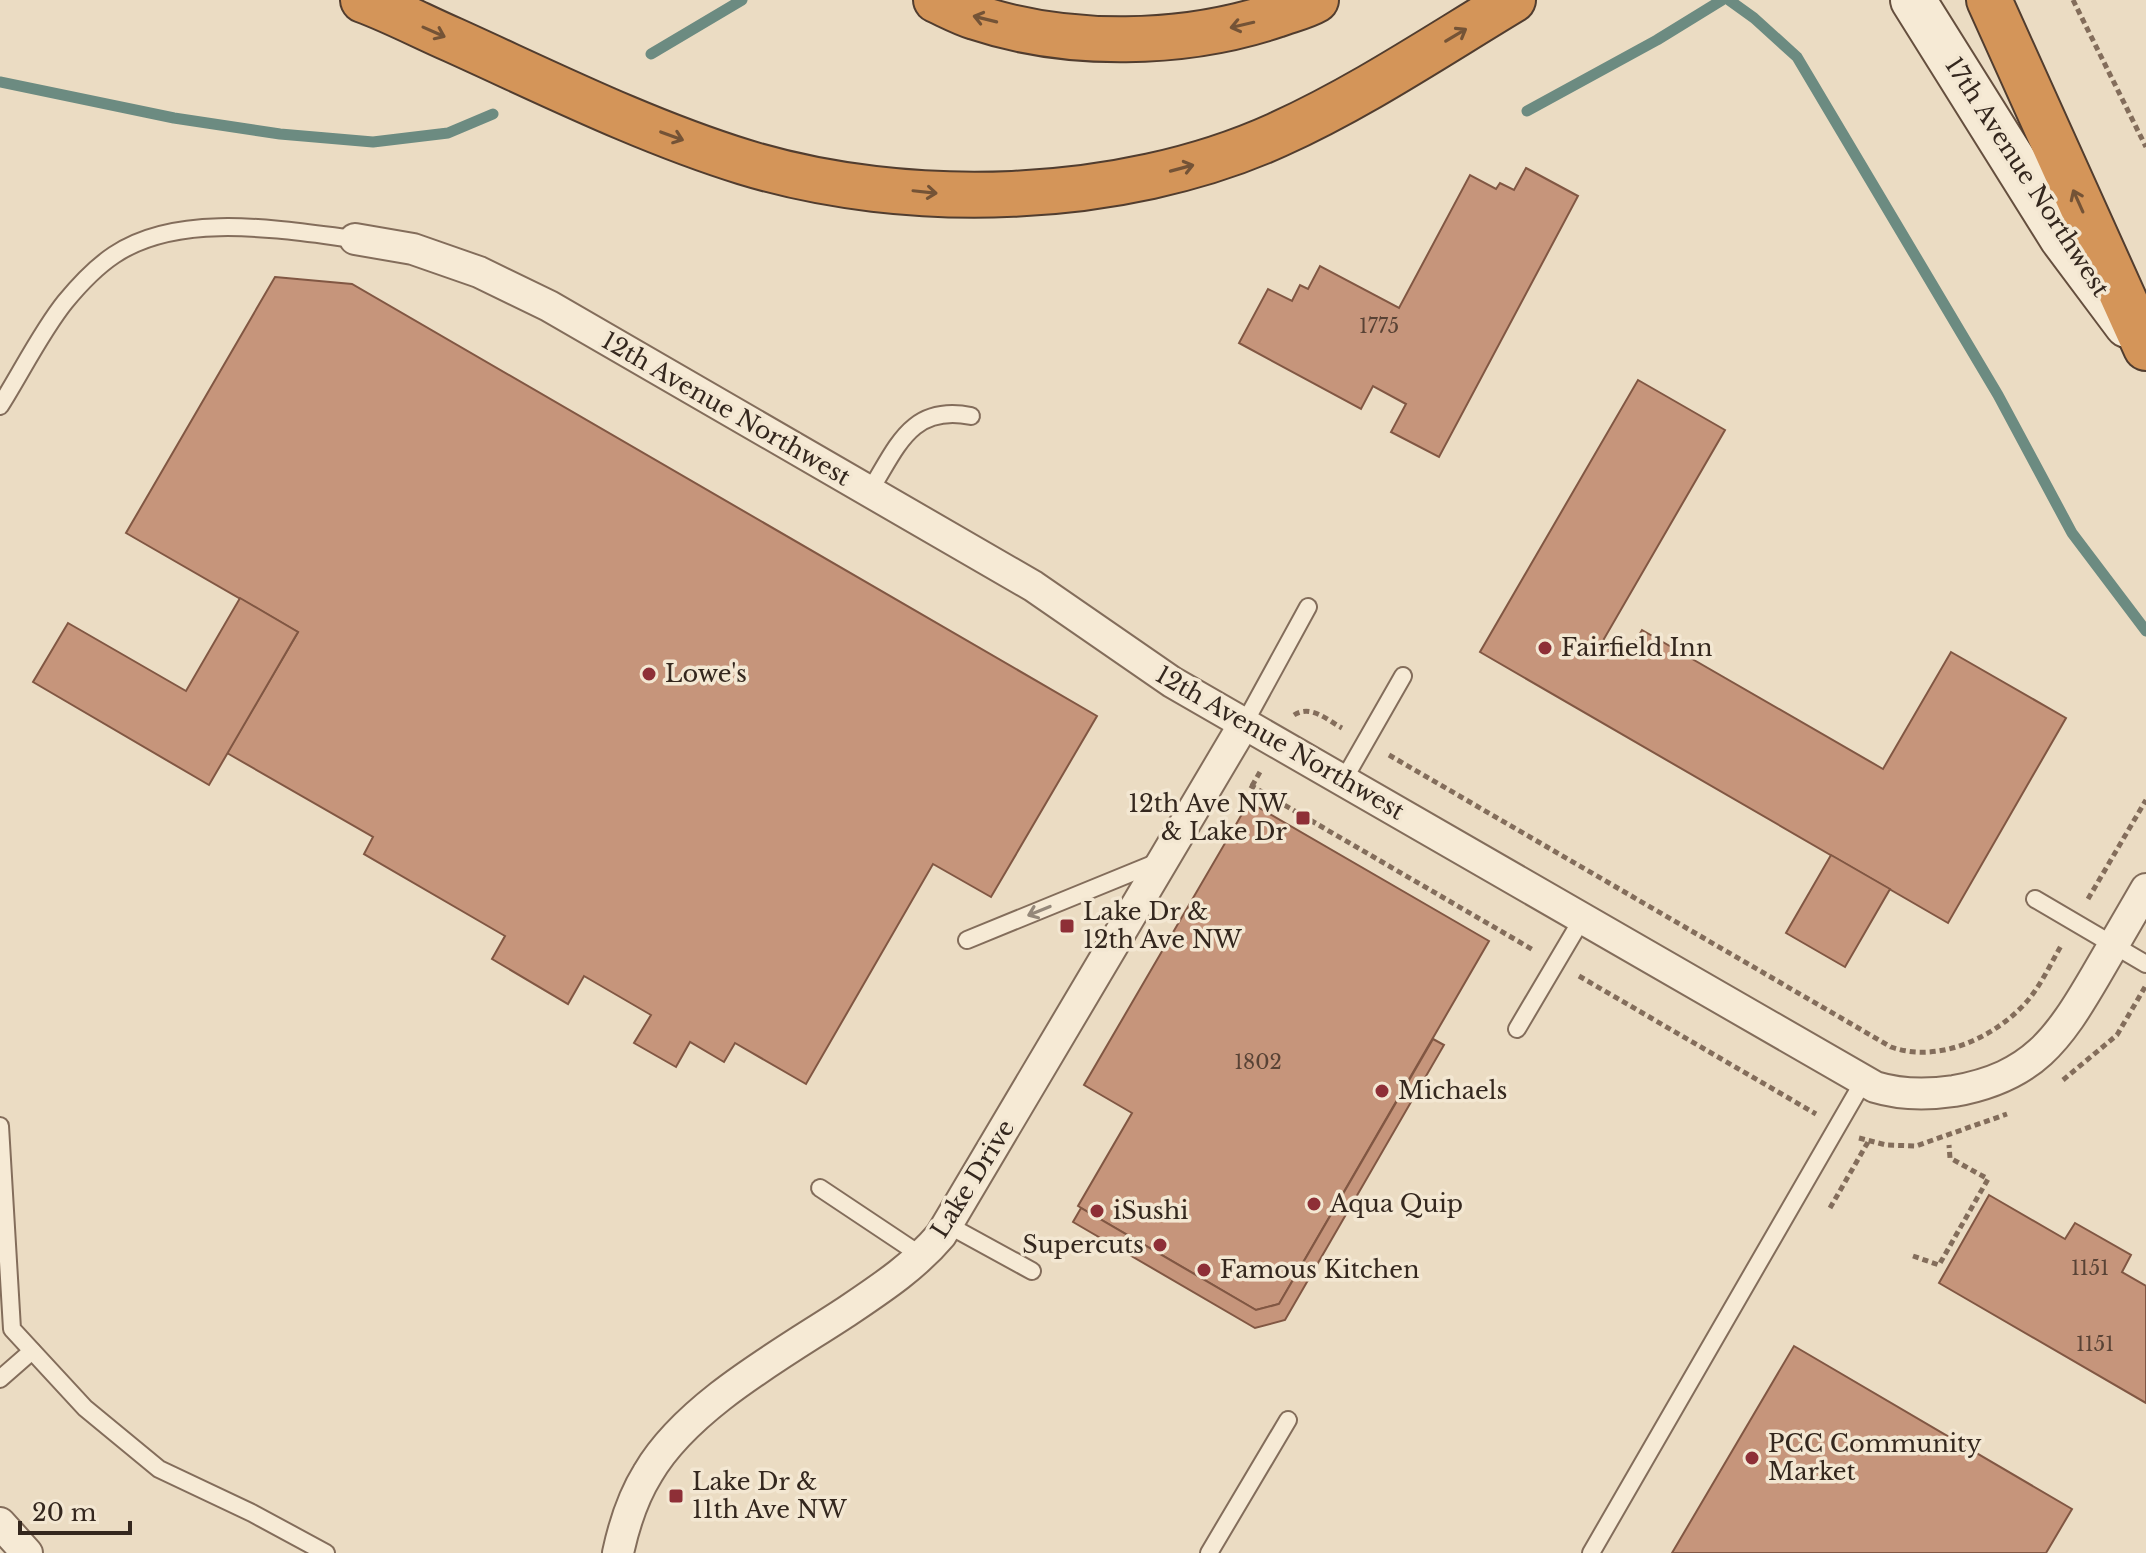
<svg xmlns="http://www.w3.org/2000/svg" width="2146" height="1553" viewBox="0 0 2146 1553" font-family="'Libre Baskerville',serif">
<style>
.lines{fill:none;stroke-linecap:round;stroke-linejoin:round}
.stream{stroke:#6c8b81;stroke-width:11}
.building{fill:#c6957b;stroke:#815743;stroke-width:2}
.service-casing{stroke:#836d5b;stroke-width:20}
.minor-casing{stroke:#836d5b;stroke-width:34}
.secondary-casing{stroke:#654f3e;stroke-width:48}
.motorway-casing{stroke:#513d2f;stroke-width:48}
.path{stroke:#836d5b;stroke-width:5;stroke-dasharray:6 4;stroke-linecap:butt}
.service{stroke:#f6ead5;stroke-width:16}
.minor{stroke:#f6ead5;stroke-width:30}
.secondary{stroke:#f6ead5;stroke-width:44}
.motorway{stroke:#d49559;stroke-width:44}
.oneway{stroke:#745336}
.oneway2{stroke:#95887a}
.poi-dot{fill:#8e2f37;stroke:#f3e7d2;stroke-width:3}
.labels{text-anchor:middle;stroke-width:7;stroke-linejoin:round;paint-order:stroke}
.number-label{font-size:20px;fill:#584235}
.street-label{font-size:24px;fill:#34271e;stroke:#f3e7d2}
.poi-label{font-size:24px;fill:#34271e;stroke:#f3e7d2;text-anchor:start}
</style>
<rect width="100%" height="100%" fill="#ebdcc3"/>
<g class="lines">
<!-- stream -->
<g class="stream">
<path d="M1729,0l25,18 43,39 201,338 74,138 74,98"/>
<path d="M651,54l91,-54"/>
<path d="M0,82l174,36 106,16 93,8 75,-9 45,-19"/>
<path d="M1527,111l130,-71 65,-40"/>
</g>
</g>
<!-- building -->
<g class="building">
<path d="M1526,168l52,28 -139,261 -48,-25 15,-28 -33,-18 -12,23 -122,-66 29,-54 24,12 8,-16 8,4 12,-23 79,42 71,-133 26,14 4,-6 14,7z"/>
<path d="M275,277l77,7 745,432 -106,181 -58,-33 -127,220 -71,-41 -11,19 -34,-20 -14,25 -42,-24 17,-28 -67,-39 -16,28 -76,-45 13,-23 -141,-82 9,-17 -146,-84 71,-121 -172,-99z"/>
<path d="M1638,380l87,50 -124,214 25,14 16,-28 241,139 68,-117 115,66 -118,205 -468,-271z"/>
<path d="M240,598l58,34 -89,153 -176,-103 35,-59 118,68z"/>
<path d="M1249,802l240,139 -210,363 -23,6 -178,-104 54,-93 -48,-28z"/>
<path d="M1831,855l59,34 -45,78 -59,-34z"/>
<path d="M1433,1039l11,6 -159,275 -30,8 -182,-106 8,-14 175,102 23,-6z"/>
<path d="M1989,1195l76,44 10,-16 56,32 -9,17 24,14v117l-207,-120z"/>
<path d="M1794,1346l278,163 -26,44h-374z"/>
</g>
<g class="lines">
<defs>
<g id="service">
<path d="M0,406c21,-33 41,-74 65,-104 14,-17 31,-35 49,-47 65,-44 168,-25 241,-16"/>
<path d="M869,492c28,-44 41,-88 102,-76"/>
<path d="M1244,724l64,-117"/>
<path d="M1343,781l60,-105"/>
<path d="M2035,899l111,65"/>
<path d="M967,940l191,-78"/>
<path d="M1517,1029l65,-110"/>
<path d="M0,1126l12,203 73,79 74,61 93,44 74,40"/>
<path d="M820,1188l102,68"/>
<path d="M948,1225l84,46"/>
<path d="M0,1379l32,-28"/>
<path d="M1209,1553l79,-133"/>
<path d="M1591,1553l272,-471"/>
</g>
<g id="minor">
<path d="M355,239l58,10 66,23 70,34 484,280 139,96 703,405c26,8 52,8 79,4 79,-14 104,-51 142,-116 17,-29 33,-57 50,-86"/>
<path d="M0,1523l27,30"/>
<path d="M618,1553c6,-28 15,-56 30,-80 39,-67 134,-119 198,-161 34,-23 68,-45 95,-77l303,-511"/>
</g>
<path id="secondary" d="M1913,0l149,238 65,87"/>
<g id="motorway">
<path d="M363,0c30,11 60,27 90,40 95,43 191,91 291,122 163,50 376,44 533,-27 82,-37 158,-88 236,-135"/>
<path d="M936,0c13,6 26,13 39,17 93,31 209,29 301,-2 13,-5 28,-8 40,-15"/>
<path d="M1989,0l157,348"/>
</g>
</defs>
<!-- service casing -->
<use href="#service" class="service-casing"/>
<!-- minor casing -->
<use href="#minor" class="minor-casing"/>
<!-- secondary casing -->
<use href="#secondary" class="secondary-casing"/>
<!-- motorway casing -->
<use href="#motorway" class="motorway-casing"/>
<!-- path -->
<g class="path">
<path d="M2073,0l73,147"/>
<path d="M1294,715c17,-11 33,5 48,13"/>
<path d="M1389,755l502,292c48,17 106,-10 138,-48 13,-16 22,-36 32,-53"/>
<path d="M1250,785l285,166"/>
<path d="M1252,786l8,-14"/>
<path d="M2088,899l58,-99"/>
<path d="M1579,976l237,138"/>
<path d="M2063,1080l54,-45 28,-48"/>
<path d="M1859,1138l27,7 30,1 91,-32"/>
<path d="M1830,1208l38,-66"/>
<path d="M1913,1256l26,9 49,-86 -38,-21 -1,-13"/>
</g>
<!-- service -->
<use href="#service" class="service"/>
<!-- minor -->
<use href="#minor" class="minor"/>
<!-- secondary -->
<use href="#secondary" class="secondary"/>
<!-- motorway -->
<use href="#motorway" class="motorway"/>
</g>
<!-- one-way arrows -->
<defs><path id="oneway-shaft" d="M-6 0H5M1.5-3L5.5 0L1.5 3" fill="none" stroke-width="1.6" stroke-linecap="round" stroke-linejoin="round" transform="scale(2)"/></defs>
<g class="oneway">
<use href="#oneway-shaft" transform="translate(985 19) rotate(-166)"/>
<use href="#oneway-shaft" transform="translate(1242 25) rotate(167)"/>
<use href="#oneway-shaft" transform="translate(434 32) rotate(24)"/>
<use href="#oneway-shaft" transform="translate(1456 35) rotate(-31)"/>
<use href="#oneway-shaft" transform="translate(672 136) rotate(20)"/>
<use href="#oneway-shaft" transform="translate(1182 168) rotate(-15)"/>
<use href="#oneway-shaft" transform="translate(925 192) rotate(6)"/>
<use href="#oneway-shaft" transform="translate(2078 201) rotate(-114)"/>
</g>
<use class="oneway2" href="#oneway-shaft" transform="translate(1039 911) rotate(158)"/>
<!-- markers -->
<g class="poi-dot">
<circle cx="1545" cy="648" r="8"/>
<circle cx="649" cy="674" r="8"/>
<rect x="1295" y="810" width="16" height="16" rx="4"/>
<rect x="1059" y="918" width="16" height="16" rx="4"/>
<circle cx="1382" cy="1091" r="8"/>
<circle cx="1314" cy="1204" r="8"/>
<circle cx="1097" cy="1211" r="8"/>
<circle cx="1160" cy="1245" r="8"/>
<circle cx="1204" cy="1270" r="8"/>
<circle cx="1752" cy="1458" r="8"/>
<rect x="668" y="1488" width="16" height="16" rx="4"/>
</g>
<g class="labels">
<!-- number labels -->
<g class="number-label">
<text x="1379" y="333">1775</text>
<text x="1258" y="1069">1802</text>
<text x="2090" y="1275">1151</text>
<text x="2095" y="1351">1151</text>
</g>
<!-- street labels -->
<g class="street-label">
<text transform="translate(2027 177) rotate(57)" y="8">17th Avenue Northwest</text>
<text transform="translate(726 409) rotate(30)" y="8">12th Avenue Northwest</text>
<text transform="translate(1280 743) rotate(30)" y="8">12th Avenue Northwest</text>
<text transform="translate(973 1179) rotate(-58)" y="8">Lake Drive</text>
</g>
<!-- poi labels -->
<g class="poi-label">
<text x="1561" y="656">Fairfield Inn</text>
<text x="665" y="682">Lowe's</text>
<text x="1287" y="812" text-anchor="end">12th Ave NW<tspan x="1287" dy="28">&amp; Lake Dr</tspan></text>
<text x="1083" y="920">Lake Dr &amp;<tspan x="1083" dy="28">12th Ave NW</tspan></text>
<text x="1398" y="1099">Michaels</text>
<text x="1330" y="1212">Aqua Quip</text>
<text x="1113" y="1219">iSushi</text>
<text x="1144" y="1253" text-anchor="end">Supercuts</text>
<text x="1220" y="1278">Famous Kitchen</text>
<text x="1768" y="1452">PCC Community<tspan x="1768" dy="28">Market</tspan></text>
<text x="692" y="1490">Lake Dr &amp;<tspan x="692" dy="28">11th Ave NW</tspan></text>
</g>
</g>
<!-- scale -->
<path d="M20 1521v12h110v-12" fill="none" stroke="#34271e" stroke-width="4"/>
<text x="32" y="1521" font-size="24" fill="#34271e" stroke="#f3e7d2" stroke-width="6" paint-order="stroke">20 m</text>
</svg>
